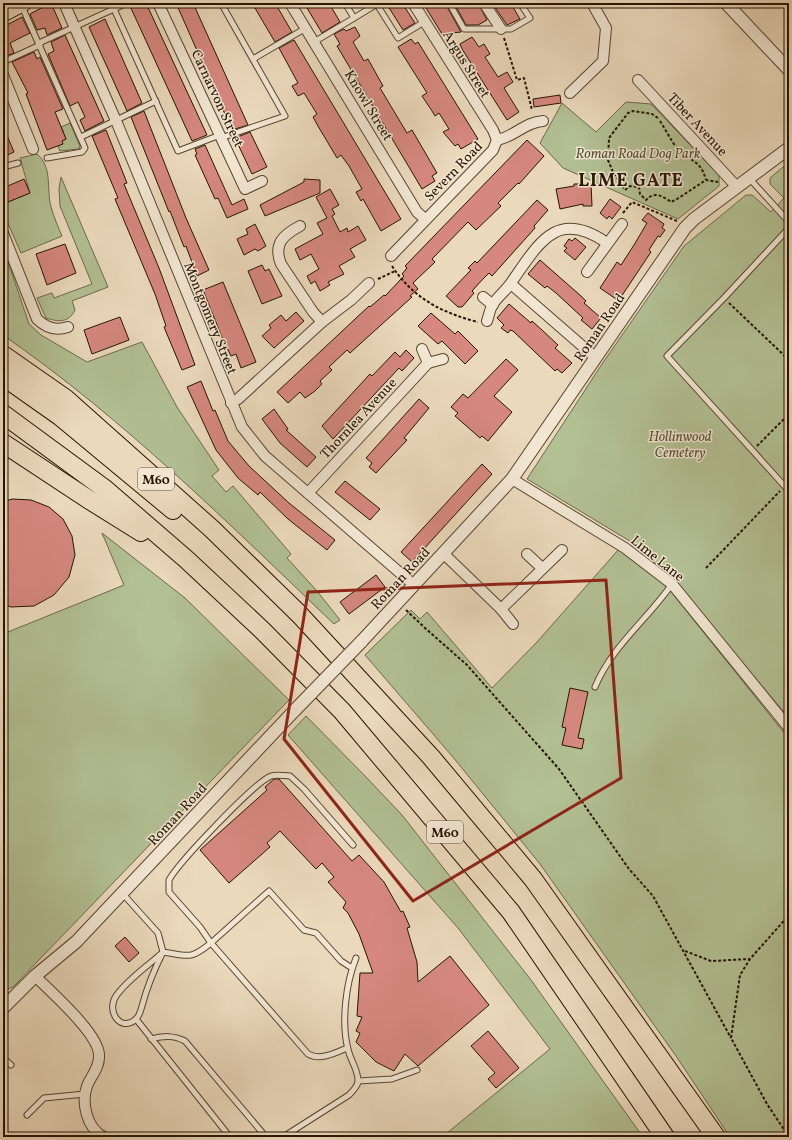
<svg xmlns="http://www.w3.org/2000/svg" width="792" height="1140" viewBox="0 0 792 1140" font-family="Vollkorn,serif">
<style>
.green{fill:#b2c094;stroke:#6c6a4a}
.building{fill:#d6887f;stroke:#251401}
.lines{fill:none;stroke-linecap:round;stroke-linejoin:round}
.service-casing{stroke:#564530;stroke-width:7}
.minor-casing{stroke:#564530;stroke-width:12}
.tertiary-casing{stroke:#564530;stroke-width:14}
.primary-casing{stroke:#251401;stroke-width:17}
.motorway-casing{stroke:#251401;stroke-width:20}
.path{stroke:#251401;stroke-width:2;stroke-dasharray:3 2;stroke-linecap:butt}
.service{stroke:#f2e6d3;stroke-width:5}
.minor{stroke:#f2e6d3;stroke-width:10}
.tertiary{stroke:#f2e6d3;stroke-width:12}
.primary{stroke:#ebd9bc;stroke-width:15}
.motorway{stroke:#ebd9bc;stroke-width:18}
.tertiary-bridge-casing{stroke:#564530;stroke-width:14;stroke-linecap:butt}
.tertiary-bridge{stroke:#f2e6d3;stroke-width:12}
.marked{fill:none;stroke:#8f2418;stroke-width:3;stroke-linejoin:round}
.labels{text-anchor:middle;stroke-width:3;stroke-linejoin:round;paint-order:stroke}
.shield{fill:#f2e6d3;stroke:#625340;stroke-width:1}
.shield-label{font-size:13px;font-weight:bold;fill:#251401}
.street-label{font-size:14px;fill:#251401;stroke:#f2e6d3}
.park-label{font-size:14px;font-style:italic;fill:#565034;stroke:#f2e6d3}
.district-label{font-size:18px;font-weight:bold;letter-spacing:1px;fill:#251401;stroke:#f2e6d3}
</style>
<rect width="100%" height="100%" fill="#ebd9bc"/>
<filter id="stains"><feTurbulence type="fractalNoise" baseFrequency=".005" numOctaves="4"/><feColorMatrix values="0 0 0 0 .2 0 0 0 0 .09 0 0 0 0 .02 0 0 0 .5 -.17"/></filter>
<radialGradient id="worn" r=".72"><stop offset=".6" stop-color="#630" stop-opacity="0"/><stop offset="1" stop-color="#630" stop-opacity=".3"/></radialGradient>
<!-- green -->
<g class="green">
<path d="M626,102l25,2 68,71v11l-41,33 -115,-51 -23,-25 22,-40 34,29z"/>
<path d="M70,123l10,23 -1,3 -19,2 -2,-5 4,-5 4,-2 -2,-5 -4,2 -1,-2 5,-2 -3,-5z"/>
<path d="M37,154c16,14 9,34 14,53 3,10 7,20 11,29l-41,17 -18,-41v-8l27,-11 -10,-35z"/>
<path d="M789,162v556l-115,-136 -36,-36 -111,-67 75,-115 82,-118 62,-51h6l19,17 13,-14 -14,-14v-6z"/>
<path d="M61,177l47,110 -36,14 3,9c-6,13 -17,12 -29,8l-9,-20 15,-5 2,5 38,-14 -32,-78 -1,-17z"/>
<path d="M3,247l26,77 12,11 46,27 55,-20 35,65 42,63 -7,6 14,16 7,-6 58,68 -4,4 30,33 23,29 -6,4c-106,-101 -210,-205 -331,-289z"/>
<path d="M102,533l83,65 104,102 -276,287 -10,4v-357l121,-49z"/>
<path d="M619,549l45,34 125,156v398h-59l-54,-81 -136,-192 -88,-108 -87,-101 46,-45 9,9 7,-7 65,76 45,-46z"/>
<path d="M306,716l60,61 36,38 129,165 112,157h-192l-4,-4 103,-84 -92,-121 -170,-193z"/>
</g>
<!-- building -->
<g class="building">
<path d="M51,3l11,25 -15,7 -2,-7 -8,2 -7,-16z"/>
<path d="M135,3h11l61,132 -15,6 -62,-135z"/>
<path d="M176,3h17l55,122 -16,5z"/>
<path d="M252,3h23l17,29 -17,10z"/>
<path d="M304,3h25l11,19 -18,11z"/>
<path d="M386,3h16l13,20 -12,7z"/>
<path d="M423,3h22l16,29 -19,2z"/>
<path d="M454,3h24l9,17 -9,5h-12z"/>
<path d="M492,3h21l-2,1 9,15 -13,6z"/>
<path d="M22,17l8,16 -20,10 4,10 -8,3 -3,-7v-22z"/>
<path d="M105,19l37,84 -15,8 -38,-84z"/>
<path d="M355,27l5,9 -7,6 11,19 4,-2 15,27 -3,2 27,45 5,-3 25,43 -5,3 3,5 -13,8 -85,-143 3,-2 -6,-10 10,-5 2,2z"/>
<path d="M65,35l39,86 -19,10 -5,-11 5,-3 -7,-15 -8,4 -22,-52 6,-3 -3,-9z"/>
<path d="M472,37l7,10 5,-3 6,10 -5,3 13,20 9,-5 6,10 -9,6 15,24 -12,8 -45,-71 -2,-5z"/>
<path d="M411,39l4,5 3,-2 60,97 -17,10 -3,-5 -3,2 -12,-14 6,-3 -10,-16 -4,3 -3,-5 -10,-15 5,-3 -29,-46z"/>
<path d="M294,40l107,179 -20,12 -18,-32 -2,2 -5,-9 6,-3 -13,-23 -8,-11 -4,3 -19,-32 -5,-9 4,-3 -13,-21 -6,3 -6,-10 6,-3 -19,-35z"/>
<path d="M34,52l3,7 3,-2 23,52 -8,3 11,27 -4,2 1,3 -16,6 -21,-56 2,-1 -16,-31z"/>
<path d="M560,95l1,8 -27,4 -1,-8z"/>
<path d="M144,111l42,107 23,52 -12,6 -11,-30 -2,1 -14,-36 -1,1 -38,-95z"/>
<path d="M3,126l11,26 -11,5z"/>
<path d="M106,130l21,53 -3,1 35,84 36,97 -13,5 -18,-43 2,-1 -11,-32 -40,-95 3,-1 -26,-62z"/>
<path d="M250,132l17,35 -15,7 -17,-36z"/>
<path d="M527,140l17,16 -25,28 -1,-1 -20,20 3,3 -25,24 -8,-8 -36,37 3,3 -22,21 5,6 -8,7 2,1 -62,56 -3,-3 -18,17 3,3 -12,11 2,3 -7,7 -10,7 -5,-6 -12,11 -11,-11 92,-86 1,1 14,-12 1,1 19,-20 -2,-2 5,-6 -2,-2z"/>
<path d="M205,145l27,60 12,-6 4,10 -21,9 -9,-20 -3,1 -20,-44 2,-1 -2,-5z"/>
<path d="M24,179l6,14 -27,11v-16z"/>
<path d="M304,179l16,1v13l-55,23 -5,-11 44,-23z"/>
<path d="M574,184h17l1,22h-9v-2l-23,5 -4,-20 18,-3z"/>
<path d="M330,189l9,16 -7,4 3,5 -3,2 8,16 7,-4 1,4 10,-6 8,14 -16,9 5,8 -16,9 5,8 -16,8 2,3 -10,6 -5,-10 -4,3 -4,-8 12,-7 -8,-15 -11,6 -5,-11 28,-15 -6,-11 10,-5 -11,-21z"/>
<path d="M610,199l11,8 -9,12 -3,-3 -2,3 -7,-6z"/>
<path d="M537,200l11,10 -14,16 1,2 -43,48 -3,-3 -7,7 -10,11 2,2 -12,14h-4l-12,-11 25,-26 -3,-2 7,-7 2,2z"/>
<path d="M648,213l16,11 -2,4 3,2 -5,7 -2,-1 -9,14 2,2 -30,45 -3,-2 -2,4 -16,-11 17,-26 4,3 13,-20 13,-22 -5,-3z"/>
<path d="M255,224l11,22 -8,5 -3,-2 -11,6 -7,-16 11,-5 -2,-5z"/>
<path d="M575,238l11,9 -11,13 -11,-9 3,-3 -3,-2 5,-7 3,2z"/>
<path d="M65,244l11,29 -29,12 -11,-31z"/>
<path d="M540,260l41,36 5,5 -2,2 17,15 -9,11 -11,-9 2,-2 -27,-25 -9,-7 -2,2 -17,-14z"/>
<path d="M262,265l3,6 4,-2 13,27 -20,8 -14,-33z"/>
<path d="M223,282l33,80 -15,6 -5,-14 -5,2 -8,-16 -20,-50z"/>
<path d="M509,304l22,19 1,-2 10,9 16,15 -3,3 17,15 -10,10 -5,-4 -2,2 -42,-40 -3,-1 -2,3 -7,-5 3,-3 -7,-7z"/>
<path d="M296,312l8,9 -30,27 -12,-12 9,-8 -2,-3 12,-10 5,6z"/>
<path d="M431,313l24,21 3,-3 20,20 -13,13 -23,-23 -4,3 -20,-18z"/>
<path d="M120,317l9,23 -37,14 -8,-24z"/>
<path d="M406,350l8,8 -12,13 -3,-3 -66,71 -11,-13 48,-52 2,2 23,-24 5,5z"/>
<path d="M506,359l12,11 -24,26 18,16 -24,29 -6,-5 -2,2 -25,-22 3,-3 -7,-6 12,-13 5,4z"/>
<path d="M201,381l12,30 2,-1 13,31 21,25 40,37 46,37 -8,10 -39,-31 -28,-27 -2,3 -20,-17 -22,-28 -29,-63z"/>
<path d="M419,399l10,9 -25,30 3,2 -31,33 -7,-6 3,-4 -6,-5z"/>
<path d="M274,409l14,20 -2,1 30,27 -9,10 -27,-24 -18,-24z"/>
<path d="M482,464l10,10 -80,88 -11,-10z"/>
<path d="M345,481l35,28 -10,11 -35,-28z"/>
<path d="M12,499l19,1 18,7 14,12 9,17 3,19 -6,22 -15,18 -20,11 -23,1 -8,-3v-102z"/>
<path d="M376,575l9,12 -36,27 -9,-12z"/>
<path d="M570,688l18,4 -10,46 6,1 -2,10 -20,-4 4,-17 -4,-1z"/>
<path d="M274,779h5l73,82 7,-6 25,27 17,30 2,-1 7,16 -3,1 10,34 1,20 32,-26 39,49 -71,61 -13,-12 -11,17 -18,-9 -20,-20 4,-9 -4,-2 6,-14 -5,-1 3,-43h13l-14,-39 -11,-21 -5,-5 3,-6 -18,-20 6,-5 -12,-14 -6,6 -36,-38 -13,12 3,4 -41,36 -29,-33 67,-60 -2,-3z"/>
<path d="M125,937l14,16 -10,9 -14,-16z"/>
<path d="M488,1031l31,37 -23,20 -8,-9 7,-6 -24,-27z"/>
</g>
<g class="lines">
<defs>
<g id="service">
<path d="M221,3l64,113 -64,22"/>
<path d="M376,3l22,35 26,-16"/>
<path d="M449,3l15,26h47l19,-11 -10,-15"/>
<path d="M114,9l64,142 42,-16"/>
<path d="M24,11l61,137 -3,4 -35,6"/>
<path d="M354,18l23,-14"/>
<path d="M314,42l40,-24 -9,-15"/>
<path d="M39,43l88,-40"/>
<path d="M253,59l53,-31"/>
<path d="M3,62l37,-17"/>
<path d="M81,137l75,-36"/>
<path d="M3,167l15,-4"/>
<path d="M749,178l40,44"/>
<path d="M789,228l-65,70 -57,58 122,135"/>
<path d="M595,687c17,-41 52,-67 77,-103"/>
<path d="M123,894l35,39 5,19c-15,14 -35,27 -47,44 -10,15 4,36 19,24 4,-3 6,-10 7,-14 5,-19 12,-36 21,-54 26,4 27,8 48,-9l-11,-16 -31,-35v-12c10,-18 85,-97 102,-104 6,-2 13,0 19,0l14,13 49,56"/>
<path d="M136,1019l94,118"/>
<path d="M151,1039c13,-3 22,-4 34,2l81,96"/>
<path d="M347,1048c-12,5 -27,13 -39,6l-97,-111 58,-52 35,39 12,3 25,28 11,7"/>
<path d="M3,1058l8,7"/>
<path d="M358,1081l34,-2 25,-9"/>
<path d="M27,1115l17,-17 41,-4"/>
<path d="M283,1137l66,-42c4,-4 8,-8 9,-13 1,-11 -8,-22 -10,-33 -7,-27 -2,-66 8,-91"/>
</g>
<g id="minor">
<path d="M64,3l53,120 125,304 23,29 149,129"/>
<path d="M158,3l87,186 17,-8"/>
<path d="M290,3l127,209 8,7"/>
<path d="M413,3l80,127 4,10"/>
<path d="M484,3l17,26"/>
<path d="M3,75l30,74"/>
<path d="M638,80l99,107"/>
<path d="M570,93l33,-32 3,-33 -14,-25"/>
<path d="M497,140c17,-3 28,-18 46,-19"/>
<path d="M300,226c-17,9 -27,18 -19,38l32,48 9,10"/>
<path d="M3,233l34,86c9,9 19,12 31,8"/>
<path d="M391,256l102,-106 4,-10"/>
<path d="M587,272l35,-48"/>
<path d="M511,284l85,74"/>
<path d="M483,297l10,8"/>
<path d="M487,321c2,-5 3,-13 6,-17 6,-9 15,-15 20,-24 27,-39 45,-71 94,-37"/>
<path d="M422,349l6,14 15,-4"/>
<path d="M231,403l7,-4 84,-77 29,-22 18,-17"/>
<path d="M512,479l113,69 47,36 117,144"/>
<path d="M308,493l120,-130"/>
<path d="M443,553l58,56 12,15"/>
<path d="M527,554l15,14"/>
<path d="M501,609l61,-59"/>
<path d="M35,976c16,16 64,58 64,79 1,12 -8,21 -12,31 -6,17 0,43 17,51"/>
</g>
<g id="tertiary">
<path d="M726,3l63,67"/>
<path d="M361,642l151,-163 173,-251 9,-9 95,-71"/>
<path d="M3,1008l32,-32 41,-34 219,-232"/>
</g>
<path id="primary" d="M3,14l21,-11"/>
<g id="motorway">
<path d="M3,355l63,44 146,130 87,85 132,143 102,122 183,258"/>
<path d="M3,376l58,41 112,93"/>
<path d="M3,414l102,75 81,70 76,71 80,81 169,201 154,225"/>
<path d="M3,443l85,56 53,33"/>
</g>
</defs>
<!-- service casing -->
<use href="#service" class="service-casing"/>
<!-- minor casing -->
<use href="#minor" class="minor-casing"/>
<!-- tertiary casing -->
<use href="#tertiary" class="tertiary-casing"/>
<!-- primary casing -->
<use href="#primary" class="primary-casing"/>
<!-- motorway casing -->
<use href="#motorway" class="motorway-casing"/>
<!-- path -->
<g class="path">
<path d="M504,38l13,42 7,-2 8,32"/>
<path d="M658,118l-6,-4 -19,-3 -5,2 -19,25 -1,22 5,12 12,18 5,-4 9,1 1,7 6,6c8,-9 17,-4 25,2l6,-3 29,-19 12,2"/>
<path d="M660,121c6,9 11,20 17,27 13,15 23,10 29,32"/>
<path d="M623,213l9,-11 45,19"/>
<path d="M392,266c21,32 50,47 86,56"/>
<path d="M378,279l17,-8"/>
<path d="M729,303l60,57"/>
<path d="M757,446l32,-32"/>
<path d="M706,568l74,-77"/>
<path d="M406,610l19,18 42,37 92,104 70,100 24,27 78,142"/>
<path d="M685,951l26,10 39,-2"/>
<path d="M789,1137l-22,-33 -36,-66 9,-63 10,-16 39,-44"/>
</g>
<!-- service -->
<use href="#service" class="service"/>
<!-- minor -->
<use href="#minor" class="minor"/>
<!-- tertiary -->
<use href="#tertiary" class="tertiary"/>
<!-- primary -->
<use href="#primary" class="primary"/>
<!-- motorway -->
<use href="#motorway" class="motorway"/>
<defs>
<path id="tertiary-bridge" d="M295,710l66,-68"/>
</defs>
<!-- tertiary-bridge casing -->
<use href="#tertiary-bridge" class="tertiary-bridge-casing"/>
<!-- tertiary-bridge -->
<use href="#tertiary-bridge" class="tertiary-bridge"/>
</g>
<!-- marked area -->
<path class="marked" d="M606,580l15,198 -208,123 -129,-162 24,-147z"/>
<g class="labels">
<!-- shield labels -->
<g class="shield">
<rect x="138" y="468" width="36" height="22" rx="3"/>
<rect x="427" y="821" width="36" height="22" rx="3"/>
</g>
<g class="shield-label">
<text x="156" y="484">M60</text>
<text x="445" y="837">M60</text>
</g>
<!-- street labels -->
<g class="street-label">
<text transform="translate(467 64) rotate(58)" y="5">Argus Street</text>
<text transform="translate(218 98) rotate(65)" y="5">Carnarvon Street</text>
<text transform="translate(369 105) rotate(59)" y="5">Knowl Street</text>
<text transform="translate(698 124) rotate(47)" y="5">Tiber Avenue</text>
<text transform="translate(453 171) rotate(-46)" y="5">Severn Road</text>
<text transform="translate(211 318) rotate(68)" y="5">Montgomery Street</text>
<text transform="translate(599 327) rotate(-56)" y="5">Roman Road</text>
<text transform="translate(358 418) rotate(-47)" y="5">Thornlea Avenue</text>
<text transform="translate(658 558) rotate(39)" y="5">Lime Lane</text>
<text transform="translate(400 578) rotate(-47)" y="5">Roman Road</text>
<text transform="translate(177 814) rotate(-47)" y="5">Roman Road</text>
</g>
<!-- park labels -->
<g class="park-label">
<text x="638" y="158">Roman Road Dog Park</text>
<text x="680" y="441">Hollinwood<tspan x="680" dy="16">Cemetery</tspan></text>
</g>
<!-- district labels -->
<g class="district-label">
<text x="631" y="186">LIME GATE</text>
</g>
</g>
<!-- margin -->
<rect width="792" height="1140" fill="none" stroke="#ebd9bc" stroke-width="16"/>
<rect x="4" y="4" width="784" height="1132" fill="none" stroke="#251401" stroke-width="2"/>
<rect x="8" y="8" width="776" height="1124" fill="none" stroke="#251401"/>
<rect width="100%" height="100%" filter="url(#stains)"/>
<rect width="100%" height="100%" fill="url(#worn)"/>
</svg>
